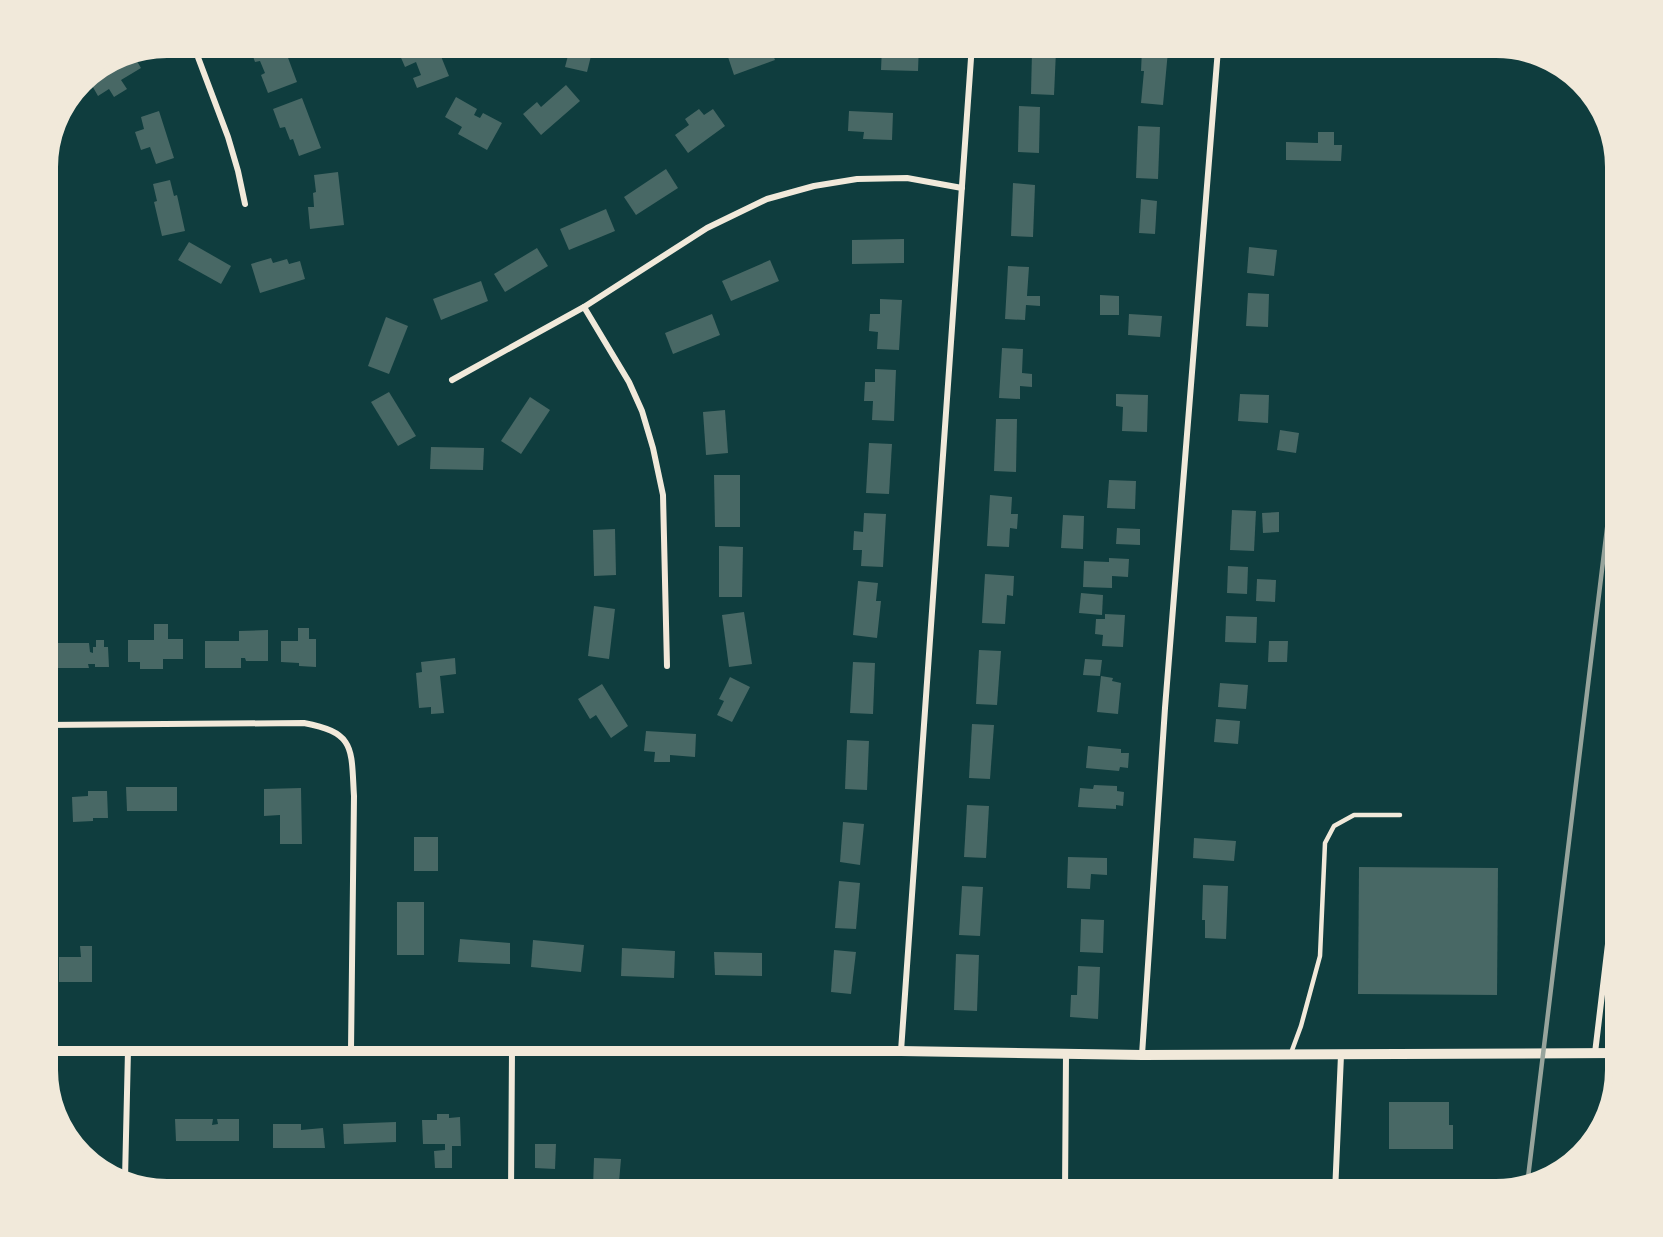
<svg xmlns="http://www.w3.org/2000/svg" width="1663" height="1237" viewBox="0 0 1663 1237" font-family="'PT Serif',serif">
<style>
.water{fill:#0a2a2b}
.building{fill:#486865}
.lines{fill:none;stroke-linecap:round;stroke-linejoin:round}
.service{stroke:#f1e9da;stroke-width:4.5}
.minor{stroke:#f1e9da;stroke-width:6}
.tertiary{stroke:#f1e9da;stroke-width:10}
.rail{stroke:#97a49c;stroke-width:4.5}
.rim{fill:none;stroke:#f1e9da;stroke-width:8}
</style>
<rect width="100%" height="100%" fill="#0f3d3e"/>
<!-- water -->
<path class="water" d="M44,260l12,3 -7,32 -5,-1z"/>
<!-- building -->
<g class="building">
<path d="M252,44h40l-8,3 13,35 -29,11 -7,-18 4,-2 -5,-12 -5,1 -6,-17z"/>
<path d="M408,44h28l13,32 -32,12 -4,-10 8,-3 -5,-13 -11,5 -6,-14 11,-4z"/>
<path d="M571,44h23l-7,28 -22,-5z"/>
<path d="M736,44h33l6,16 -41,15 -9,-27z"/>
<path d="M900,44h19l-1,27 -37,-1 1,-24h17z"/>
<path d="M1142,49l26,2 -5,54 -22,-2 3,-32h-3z"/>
<path d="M131,51l10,17 -20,12 6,9 -13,8 -5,-8 -11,7 -12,-21z"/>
<path d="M1032,51h24l-2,44 -23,-1z"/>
<path d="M566,85l14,16 -39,34 -18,-21 14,-12 4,5z"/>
<path d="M456,97l21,12 -3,6 6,3 3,-5 19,10 -15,27 -29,-16 4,-7 -17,-10z"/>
<path d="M302,98l19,50 -22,8 -6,-17 -3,1 -5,-13 -5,1 -7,-19z"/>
<path d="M63,103l6,11 -16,9 3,-11z"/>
<path d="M1019,106l21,1 -1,46 -21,-1z"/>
<path d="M699,109l5,6 9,-6 12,17 -37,27 -13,-18 14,-10 -4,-6z"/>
<path d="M159,111l15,47 -18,6 -6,-17 -9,3 -6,-18 9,-3 -3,-12z"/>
<path d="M849,111l44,2 -1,27 -29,-1 1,-7 -16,-1z"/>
<path d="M1138,126l22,1 -2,52 -22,-1z"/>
<path d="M1318,132h16v13h8l-1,16 -55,-1v-18l32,1z"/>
<path d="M666,169l12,19 -42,27 -12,-18z"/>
<path d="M338,172l6,53 -34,4 -2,-22h6l-1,-14 3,-1 -2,-17z"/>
<path d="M170,180l4,16 3,-1 8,36 -23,5 -8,-34 3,-1 -4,-17z"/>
<path d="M1013,183l22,2 -2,52 -22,-1z"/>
<path d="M1141,199l16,2 -2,33 -16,-1z"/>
<path d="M606,209l9,22 -46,19 -9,-21z"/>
<path d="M904,239v24l-52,1v-24z"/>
<path d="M189,242l42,24 -10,18 -43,-24z"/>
<path d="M1249,247l28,3 -3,26 -27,-3z"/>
<path d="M537,248l11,18 -43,26 -11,-18z"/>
<path d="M271,258l2,5 14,-4 2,5 11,-3 5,18 -45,14 -9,-29z"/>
<path d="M770,260l9,21 -48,20 -9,-20z"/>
<path d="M1008,266l21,1 -2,29h13v10l-14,-1 -1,15 -20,-1z"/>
<path d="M481,281l7,20 -47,19 -8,-21z"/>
<path d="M1248,293l21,1 -1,33 -22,-1z"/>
<path d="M1100,295l19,1v19h-19z"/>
<path d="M880,299l22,1 -3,50 -22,-1 1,-17 -9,-1 1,-17h10z"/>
<path d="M712,314l8,21 -47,19 -8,-21z"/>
<path d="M1129,314l33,2 -2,21 -32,-2z"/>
<path d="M386,317l22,9 -19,48 -21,-8z"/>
<path d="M1002,348l21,1 -1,24 10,1v13l-12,-1v13l-21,-1z"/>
<path d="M875,369l21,1 -2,51 -22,-1 1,-19h-9l1,-19h10z"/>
<path d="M389,392l27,44 -18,10 -27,-44z"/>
<path d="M1116,394l32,1 -1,37 -25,-1 1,-24 -7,-1z"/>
<path d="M1240,394l29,1 -1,28 -30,-2z"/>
<path d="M530,397l20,13 -29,44 -20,-13z"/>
<path d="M725,410l3,43 -22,2 -3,-43z"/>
<path d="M996,419h21l-1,53 -22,-1z"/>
<path d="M1280,430l19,3 -3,20 -19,-3z"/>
<path d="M869,443l23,1 -3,50 -23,-1z"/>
<path d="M431,447l53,1 -1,22 -53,-1z"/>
<path d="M714,475h26v52h-25z"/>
<path d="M1109,480l27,1 -1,28 -28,-1z"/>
<path d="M990,495l22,2 -1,17h7l-1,15 -7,-1 -1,19 -22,-1z"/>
<path d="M1232,510l24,1 -2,40 -24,-1z"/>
<path d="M1279,512v20l-16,1 -1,-20z"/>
<path d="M864,513l22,1 -3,53 -22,-1 1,-16h-9l1,-19 9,1z"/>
<path d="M1063,515l21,1 -1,33 -22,-1z"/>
<path d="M1117,528l23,1v16l-24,-1z"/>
<path d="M615,529l1,46 -22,1 -1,-46z"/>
<path d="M719,546l24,1 -1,50h-23z"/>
<path d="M1109,558l20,1 -1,18 -16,-1v12l-29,-1 1,-26 25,1z"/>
<path d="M1228,566l20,1 -1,27 -20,-1z"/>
<path d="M985,574l29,2 -1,20 -6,-1 -2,29 -23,-1z"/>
<path d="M1257,579l19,1 -1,22 -19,-1z"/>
<path d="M858,581l20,2 -2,18h5l-4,37 -24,-3z"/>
<path d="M1081,593l22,2 -1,20 -23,-2z"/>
<path d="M594,606l21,3 -6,50 -21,-3z"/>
<path d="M744,612l8,52 -23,3 -7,-52z"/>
<path d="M1105,614l20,1 -2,32 -21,-1 1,-11 -8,-1 1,-15h9z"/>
<path d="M1226,616l31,1 -1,26 -31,-1z"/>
<path d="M154,624h14v15h15v20h-20v10h-23v-7h-12v-22h26z"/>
<path d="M298,628h11v11h7v28l-17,-1v-3l-18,-1v-21h17z"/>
<path d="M268,630v31h-22l-1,-3h-4v10h-36v-27h34v-10z"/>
<path d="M96,640h8v7h4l1,20h-14v-3h-7l1,4h-36v-25h36l1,9 3,1v-6h3z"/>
<path d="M1269,641h19l-1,21h-19z"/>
<path d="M979,650l22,1 -4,54 -21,-1z"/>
<path d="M455,658l1,16 -16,2 4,37 -13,1v-7l-12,1 -3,-35 6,-1 -1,-10z"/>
<path d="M1085,659l17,1 -2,16 -17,-1z"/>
<path d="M853,662l22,1 -2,51 -23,-1z"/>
<path d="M1101,676l12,2 -1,3 9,2 -3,31 -21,-2z"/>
<path d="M730,677l20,10 -18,35 -15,-7 7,-14 -5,-2z"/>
<path d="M1220,683l28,2 -2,24 -28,-2z"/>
<path d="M602,684l26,42 -17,12 -15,-23 -6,4 -12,-20z"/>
<path d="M1216,719l24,2 -2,23 -24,-2z"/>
<path d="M972,724l22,1 -4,54 -21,-1z"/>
<path d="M646,731l50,3 -1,23 -25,-2v7h-16l1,-10 -11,-1z"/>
<path d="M847,740l22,1 -2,49 -22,-1z"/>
<path d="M1088,746l33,3v4h8l-1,15 -8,-1 -1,4 -33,-3z"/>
<path d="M1094,785l23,1v5l7,1 -1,14 -7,-1v4l-38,-2 2,-19 13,1z"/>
<path d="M126,787h51v24h-50z"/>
<path d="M301,788l1,56h-22v-29l-16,1v-27z"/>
<path d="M88,791h19l1,27h-15v3l-20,1 -1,-25 16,-1z"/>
<path d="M967,805l22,1 -3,52 -22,-1z"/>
<path d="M843,822l21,2 -4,41 -20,-3z"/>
<rect x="414" y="837" width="24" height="34"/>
<path d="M1194,838l42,3 -2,20 -41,-3z"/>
<path d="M1068,857l39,1v17l-16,-1 -1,15 -23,-1z"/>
<path d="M1359,867l139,1 -1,127 -139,-1z"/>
<path d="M839,881l21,2 -4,46 -21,-1z"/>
<path d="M1203,885l25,1 -2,53 -21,-1v-18h-3z"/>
<path d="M962,886l21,1 -3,49 -21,-1z"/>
<rect x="397" y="902" width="27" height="53"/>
<path d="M1081,919l23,1 -1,33 -23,-1z"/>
<path d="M460,939l50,4v21l-52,-2z"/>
<path d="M533,940l51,5 -3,27 -50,-5z"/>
<path d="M80,946h12v36h-33v-25h22z"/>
<path d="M622,948l53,3 -1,27 -53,-2z"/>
<path d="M834,950l22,2 -5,42 -20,-2z"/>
<path d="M714,952l48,1v23l-47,-1z"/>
<path d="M956,954l23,1 -2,56 -23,-1z"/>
<path d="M1078,966l22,1 -2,52 -28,-2 1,-22h6z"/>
<path d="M1389,1102h60v23h4v24h-64z"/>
<path d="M437,1114h12v4l11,-1 1,29h-9v22h-17l-1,-17 11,-1v-6h-22l-1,-24h15z"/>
<path d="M175,1119h38l-1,6 6,-1 -1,-5h22v22h-63z"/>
<path d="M396,1122v20l-52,2 -1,-20z"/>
<path d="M273,1124h28v6l22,-2 2,20h-52z"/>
<path d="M535,1144h21l-1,25 -20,-1z"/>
<path d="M594,1158l27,1 -2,23 11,1v10h-23v-4l-14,-2z"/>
<path d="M1385,1181l23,1v11h-23z"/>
<rect x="175" y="1184" width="25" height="9"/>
</g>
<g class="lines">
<!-- service -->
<path class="service" d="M1291,1053l10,-27 19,-70 5,-113 9,-17 20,-11h46"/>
<!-- minor -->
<g class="minor">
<path d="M193,44l35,93 10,34 7,33"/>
<path d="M498,44l3,4"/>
<path d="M584,307l45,75 13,29 11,37 10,47 4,171"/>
<path d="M452,380l132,-73 123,-79 60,-29 47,-13 43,-7 50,-1 55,10"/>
<path d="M44,725l260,-2c52,10 47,25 50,73l-3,254"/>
<path d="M901,1051l71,-1007"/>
<path d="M1595,1053l24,-201"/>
<path d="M1142,1055l23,-347 53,-659 -2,-5"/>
<path d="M125,1179l3,-129"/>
<path d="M511,1193l1,-143"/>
<path d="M1065,1193l1,-138"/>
<path d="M1335,1193l6,-138"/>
</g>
<!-- tertiary -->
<path class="tertiary" d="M44,1051h857l241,4 477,-2"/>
<!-- rail -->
<path class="rail" d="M1527,1186l92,-756"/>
</g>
<!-- crop -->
<path d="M0 0H1663V1237H0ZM167 54H1496A113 113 0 0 1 1609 167V1070A113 113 0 0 1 1496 1183H167A113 113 0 0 1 54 1070V167A113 113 0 0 1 167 54Z" fill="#f1e9da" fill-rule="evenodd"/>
<path class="rim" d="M167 54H1496A113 113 0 0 1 1609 167V1070A113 113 0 0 1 1496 1183H167A113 113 0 0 1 54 1070V167A113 113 0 0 1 167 54Z"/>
</svg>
